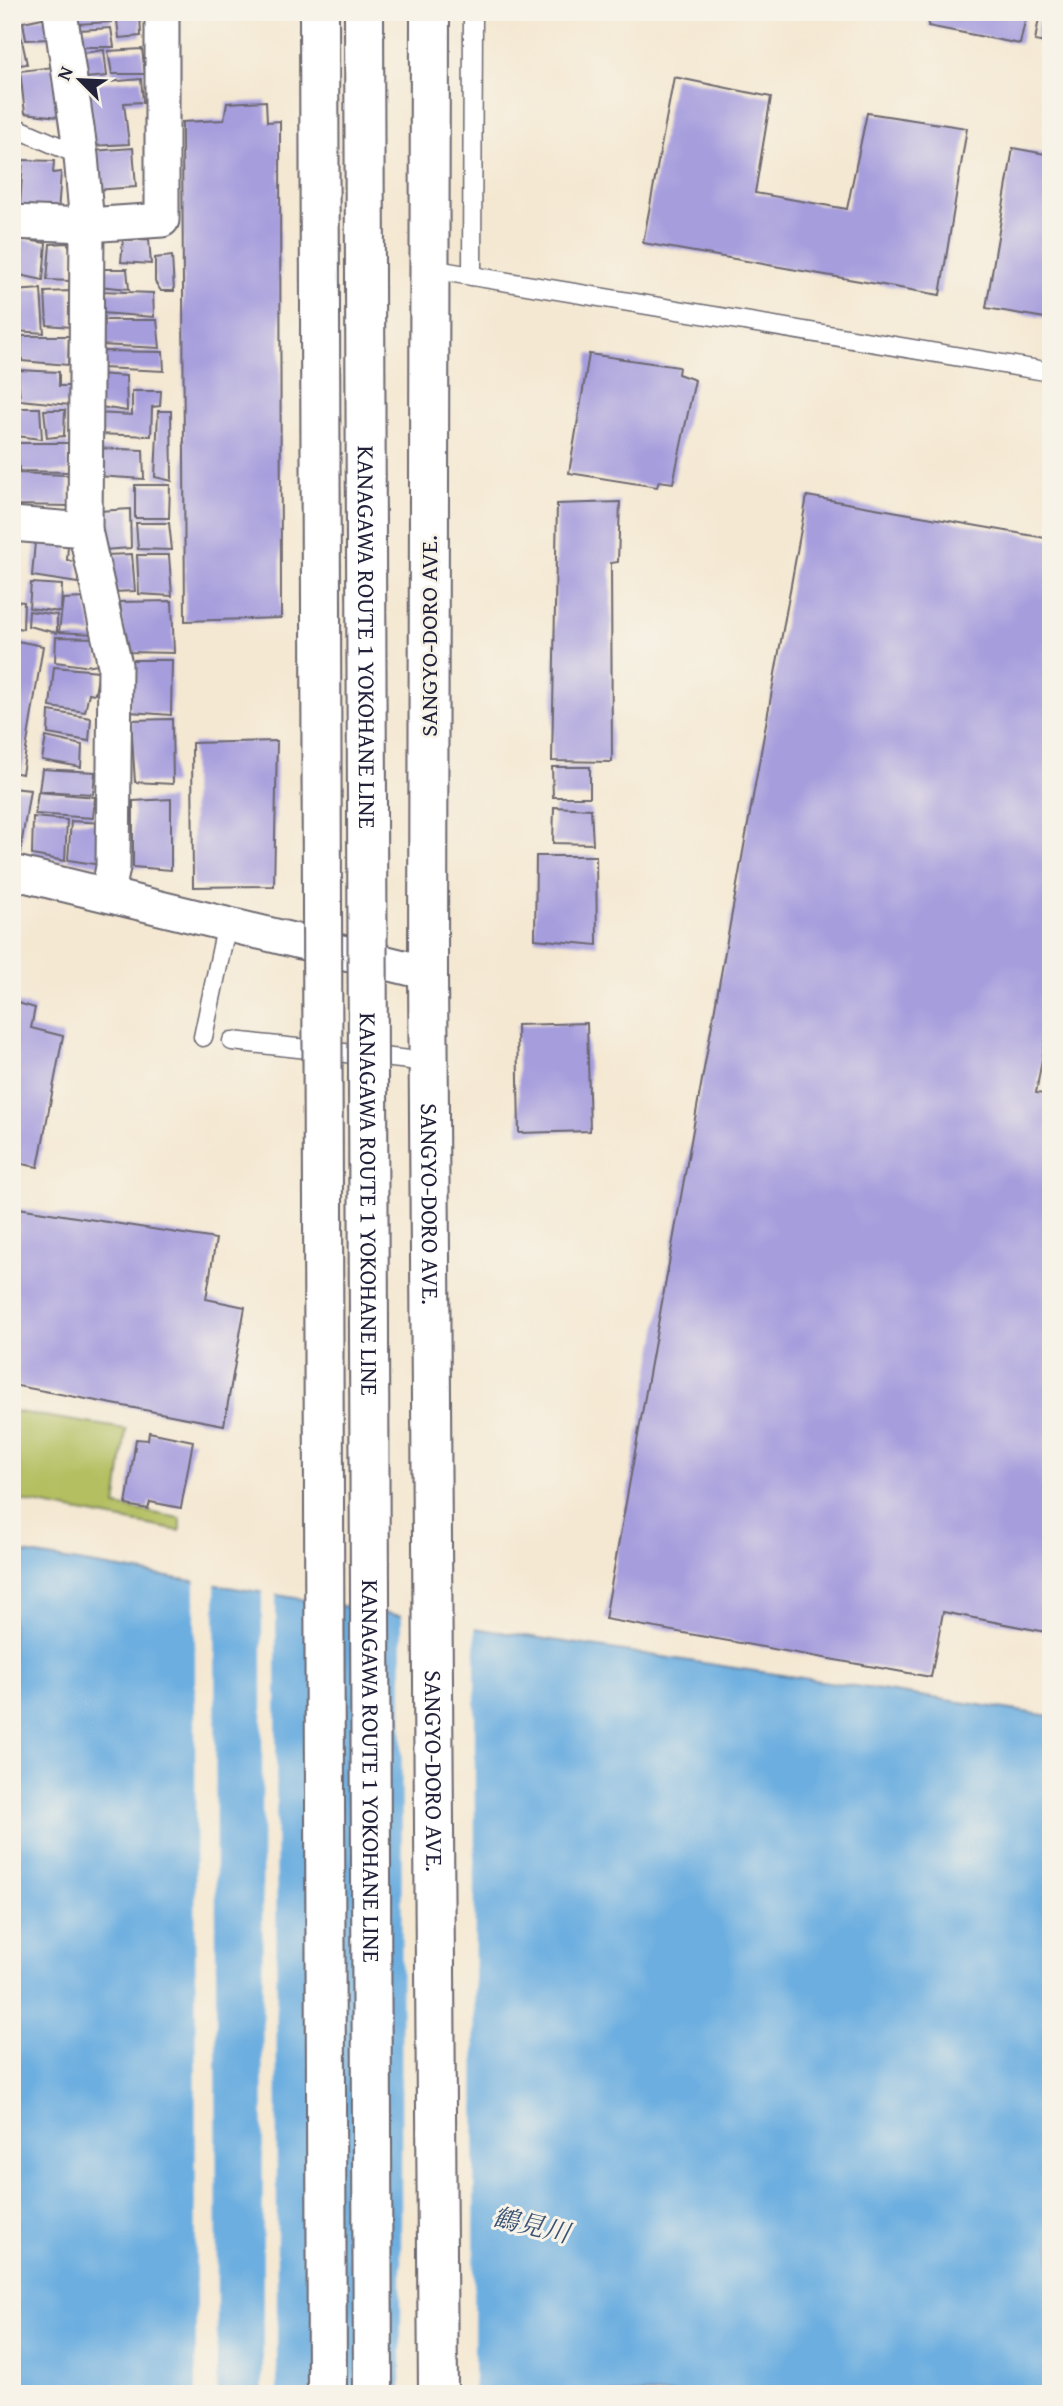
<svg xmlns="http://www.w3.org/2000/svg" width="1063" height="2406" viewBox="0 0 1063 2406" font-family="'Gentium Book Plus','Noto Serif JP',serif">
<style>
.green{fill:#b3bf61;stroke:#6a704e;stroke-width:2}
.water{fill:#6caee0;stroke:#47688e;stroke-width:2}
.pier{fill:#f4e8d2}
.building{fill:#a69ddd}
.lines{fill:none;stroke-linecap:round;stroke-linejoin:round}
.lane-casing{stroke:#6c6770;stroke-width:21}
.street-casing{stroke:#6c6770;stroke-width:37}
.primary-casing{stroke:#6c6770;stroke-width:42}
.lane{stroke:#fff;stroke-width:18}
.street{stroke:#fff;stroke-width:33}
.primary{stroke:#fff;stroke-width:38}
.highway-bridge-casing{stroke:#6c6770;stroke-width:42;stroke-linecap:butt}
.highway-bridge{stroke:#fff;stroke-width:38}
.labels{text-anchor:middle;stroke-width:6;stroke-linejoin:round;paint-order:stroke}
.street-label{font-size:24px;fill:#22223b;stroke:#f7f3e8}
.water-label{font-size:26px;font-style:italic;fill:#3c5375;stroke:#f7f3e8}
</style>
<rect width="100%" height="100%" fill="#f7f3e8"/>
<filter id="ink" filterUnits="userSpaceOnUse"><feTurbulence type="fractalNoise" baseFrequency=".0143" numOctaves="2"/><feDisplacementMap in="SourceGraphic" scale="14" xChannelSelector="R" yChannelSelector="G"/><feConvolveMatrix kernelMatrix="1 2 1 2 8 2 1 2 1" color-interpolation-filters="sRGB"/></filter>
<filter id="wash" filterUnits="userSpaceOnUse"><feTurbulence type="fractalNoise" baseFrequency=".00686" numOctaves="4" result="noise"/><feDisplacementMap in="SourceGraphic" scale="28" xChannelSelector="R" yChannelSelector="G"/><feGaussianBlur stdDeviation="1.57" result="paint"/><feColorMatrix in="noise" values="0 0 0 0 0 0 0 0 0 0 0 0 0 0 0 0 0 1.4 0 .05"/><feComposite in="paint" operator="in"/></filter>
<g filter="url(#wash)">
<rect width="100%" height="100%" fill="#f4e8d2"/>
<!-- green -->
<path class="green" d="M12,1411l114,18 -10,77 64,12v13l-168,-32z"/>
<!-- water -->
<path class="water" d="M12,1551l481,80 558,85v678h-1039z"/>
<!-- pier -->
<g class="pier">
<path d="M195,1578l20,3 2,813h-21z"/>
<path d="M262,1589l14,2 1,803h-14z"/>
<path d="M402,1612l73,12 -1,770h-73z"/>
</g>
<g id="blocks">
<!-- building -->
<g class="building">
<path d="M77,12h33l1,10 -34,2z"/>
<path d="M116,12h24l1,24 -22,2z"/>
<path d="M931,12h96l-7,32 -92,-18z"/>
<path d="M1040,12h11v32l-16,-3z"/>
<path d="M47,17l2,22 -23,1 -3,-18z"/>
<path d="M18,22l9,42 -15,2v-43z"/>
<path d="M111,28l3,19h-34l-2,-17z"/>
<path d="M142,49l3,25h-33l-4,-23z"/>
<path d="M104,50l3,26 -23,2 -1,-25z"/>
<path d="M53,67l6,50 -34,-4 -5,-42z"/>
<path d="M674,77l97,20 -16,96 92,16 20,-96 100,15 -27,167 -297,-52z"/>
<path d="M141,79l2,23 -19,1 5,41 -39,2 -5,-62z"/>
<path d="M266,101l1,21 13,-1 1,497 -96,3 -3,-499 42,-2 3,-17z"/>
<path d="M12,139l5,2 1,26h-6z"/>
<path d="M133,148l3,39 -41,3 -3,-39z"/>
<path d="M1013,148l38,7v164l-65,-11z"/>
<path d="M23,160l31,1 -1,12 8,-1 -3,41 -38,-6z"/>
<path d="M20,239l26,4 -3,37 -28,-6z"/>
<path d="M149,239l2,25 -30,-2 2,-22z"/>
<path d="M67,243l4,5 -1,33 -23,-1 3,-36z"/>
<path d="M172,256l2,35h-13l-6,-9v-24z"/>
<path d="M98,269h29l2,20 -31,-3z"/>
<path d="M41,289l3,44 -28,-2 -1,-40z"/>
<path d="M70,291l1,36 -24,-2 -2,-33z"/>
<path d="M99,291l54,2 1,24 -53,-4z"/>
<path d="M100,320h57l3,28 -60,-3z"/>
<path d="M22,336h47l-1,29 -46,-4z"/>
<path d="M100,351l63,1 1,19 -63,-3z"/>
<path d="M589,354l90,13 -1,7 17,6 -22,103 -14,-2 -2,6 -88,-14z"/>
<path d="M18,370l41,2v14h10l1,19 -50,-5z"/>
<path d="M96,374l30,2 1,35 -33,-5z"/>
<path d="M132,391h29l-1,15 -8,1 -1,29 -55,-2v-21l36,2z"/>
<path d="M16,408h24l2,31 -26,-3z"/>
<path d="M44,410h21l-1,26 -17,2z"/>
<path d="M158,411h13l1,70 -17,-4z"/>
<path d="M18,443h50v29l-49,-1z"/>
<path d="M95,448l48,2 1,29 -48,-3z"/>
<path d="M16,473l52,2 1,31 -54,-1z"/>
<path d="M135,485h35l-1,33h-34z"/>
<path d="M807,496l244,43v471l-15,83 15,2v538l-108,-21 -12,65 -326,-58z"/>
<path d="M620,502l-2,60 -7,1 1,199 -60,-1 5,-257z"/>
<path d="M130,509l1,39 -28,2 -4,-39z"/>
<path d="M136,523h33l3,27 -34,-1z"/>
<path d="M35,542l33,3 -1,15 11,3v20l-46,-7z"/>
<path d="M132,554l3,37 -22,1 -9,-37z"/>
<path d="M137,555h32l3,41 -33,-2z"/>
<path d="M31,583l31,2 -1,27 -32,-4z"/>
<path d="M85,598l8,36 -34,-2 4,-33z"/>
<path d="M12,601l12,1 -1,27 -11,-2z"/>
<path d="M172,601l2,52 -48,-1 -6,-50z"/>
<path d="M29,611l28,4v18l-29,-7z"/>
<path d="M56,637l39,1 4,26 -15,2 -29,-4z"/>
<path d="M12,640l31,6 -21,128 -10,-2z"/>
<path d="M127,660h45l-1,55 -41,-3z"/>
<path d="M54,667l45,4 -4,23 -6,-1 -4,19 -35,-5z"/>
<path d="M49,711l42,7 -2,23 -41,-7z"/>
<path d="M172,719l1,65 -38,-2 -4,-62z"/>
<path d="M46,737l36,8 -1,22 -39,-7z"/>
<path d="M277,741l-3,145 -81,1 -1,-144z"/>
<path d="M552,767h38v30h-37z"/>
<path d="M42,769l53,3 -2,22 -54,-3z"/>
<path d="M12,788l18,2 -10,63 -8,-2z"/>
<path d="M38,792l57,5 -2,21 -58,-4z"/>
<path d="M171,799v71l-38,-3v-66z"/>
<path d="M554,807l37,2 2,35 -40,-1z"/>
<path d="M33,817l34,3 -2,41 -33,-6z"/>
<path d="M71,821l31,2 -1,42 -33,-5z"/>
<path d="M536,856h60l1,89 -62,-6z"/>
<path d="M18,1003l17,5 -4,20 32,8 -25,131 -26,-5v-138l3,-1z"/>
<path d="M587,1023l3,108 -71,2 -2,-108z"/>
<path d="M12,1207l204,32 -10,60 39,8 -21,118 -212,-40z"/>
<path d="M149,1432l44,9 -12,67 -31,-6 -2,7 -22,-4 10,-66 12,1z"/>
</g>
</g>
</g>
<g filter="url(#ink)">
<use href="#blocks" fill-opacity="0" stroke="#6c6770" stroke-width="2"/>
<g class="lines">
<defs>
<g id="lane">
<path d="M12,126l69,30"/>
<path d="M430,269l621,103"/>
<path d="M472,276l1,-264"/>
<path d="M203,1037l24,-114"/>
<path d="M232,1041l197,21"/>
</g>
<g id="street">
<path d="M60,12l21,144 6,69 -2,305"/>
<path d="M12,222l75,3 75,-5v-208"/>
<path d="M12,524l73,6 30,135 -2,202 -5,26"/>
<path d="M12,872l416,101"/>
</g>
<g id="primary">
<path id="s1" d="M430,12l-2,961 10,1421"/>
</g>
</defs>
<!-- lane casing -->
<use href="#lane" class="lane-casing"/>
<!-- street casing -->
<use href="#street" class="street-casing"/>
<!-- primary casing -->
<use href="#primary" class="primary-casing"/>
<!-- lane -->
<use href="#lane" class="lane"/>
<!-- street -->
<use href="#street" class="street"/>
<!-- primary -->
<use href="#primary" class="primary"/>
<defs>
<g id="highway-bridge">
<path d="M319,12l8,2382"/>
<path id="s2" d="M364,12l9,2382"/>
</g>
</defs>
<!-- highway-bridge casing -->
<use href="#highway-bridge" class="highway-bridge-casing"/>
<!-- highway-bridge -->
<use href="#highway-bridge" class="highway-bridge"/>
</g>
</g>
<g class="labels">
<!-- street labels -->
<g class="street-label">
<text dy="8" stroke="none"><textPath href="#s2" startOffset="625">KANAGAWA ROUTE 1 YOKOHANE LINE</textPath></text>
<text transform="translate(429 636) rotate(-90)" y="8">SANGYO-DORO AVE.</text>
<text dy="8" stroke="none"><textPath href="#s2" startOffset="1192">KANAGAWA ROUTE 1 YOKOHANE LINE</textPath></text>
<text dy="8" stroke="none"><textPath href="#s1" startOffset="1192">SANGYO-DORO AVE.</textPath></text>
<text dy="8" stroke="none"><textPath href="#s2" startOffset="1759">KANAGAWA ROUTE 1 YOKOHANE LINE</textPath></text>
<text dy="8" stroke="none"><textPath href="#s1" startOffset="1759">SANGYO-DORO AVE.</textPath></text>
</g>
<!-- water labels -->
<g class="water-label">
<text transform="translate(531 2225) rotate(13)" y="9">鶴見川</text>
</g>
</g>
<!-- margin -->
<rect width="1063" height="2406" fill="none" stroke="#f7f3e8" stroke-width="42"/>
<!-- north arrow -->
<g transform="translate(80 80) rotate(294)" stroke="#f7f3e8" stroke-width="5" paint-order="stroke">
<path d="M0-5L12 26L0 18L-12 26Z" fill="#22223b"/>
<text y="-10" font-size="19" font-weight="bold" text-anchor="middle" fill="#22223b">N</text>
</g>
</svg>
